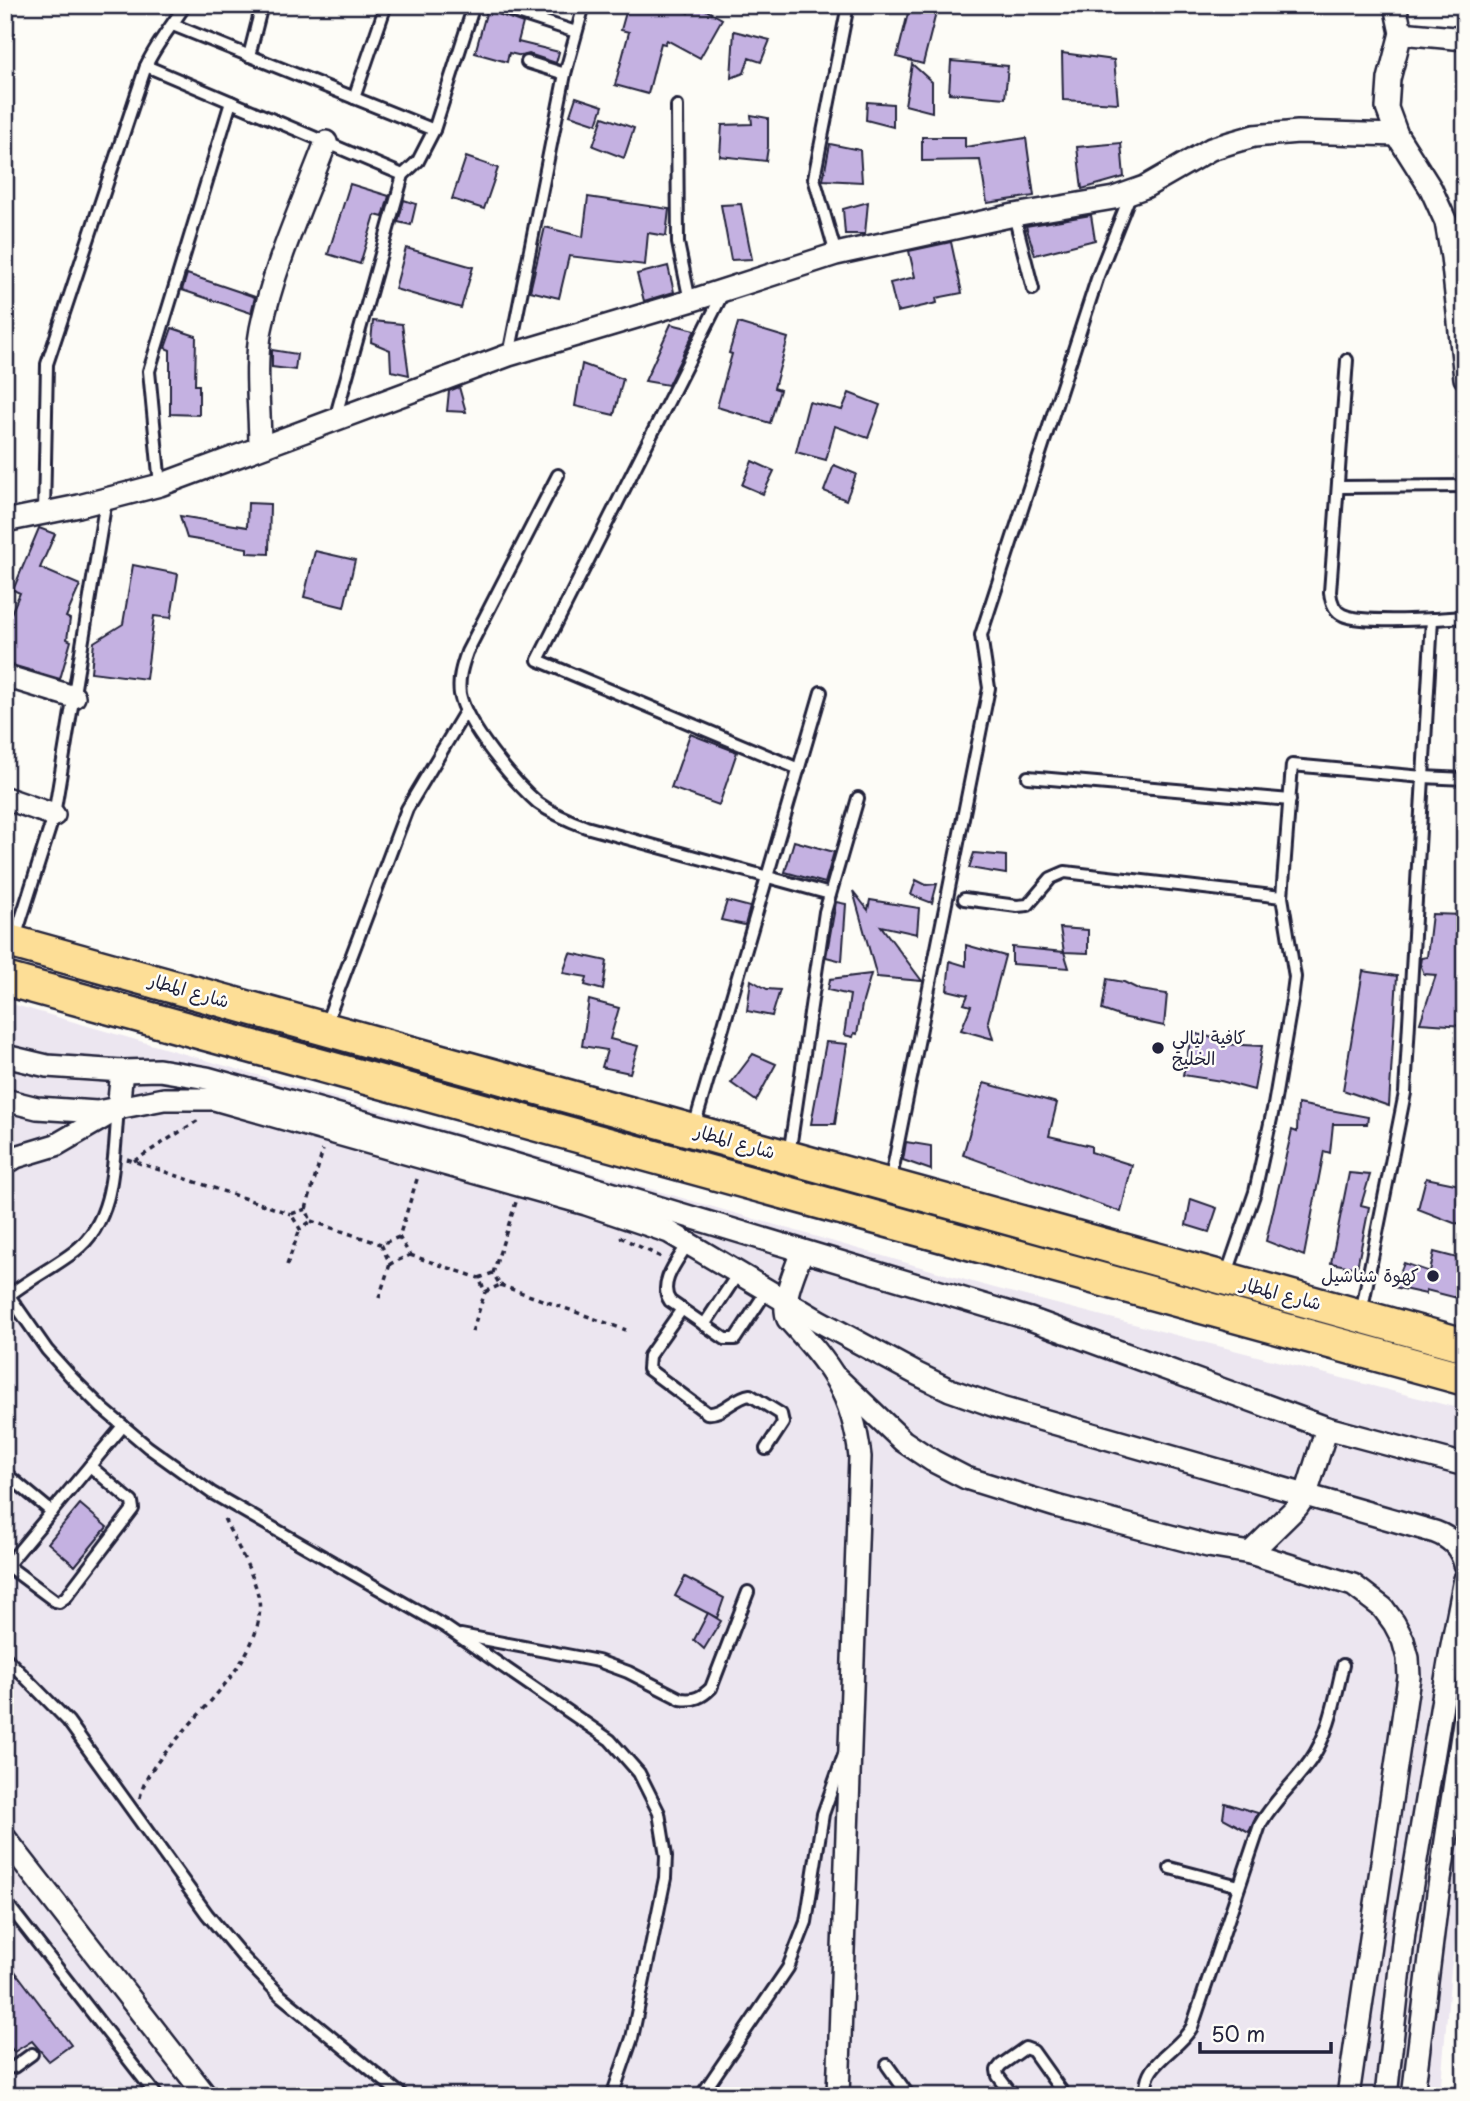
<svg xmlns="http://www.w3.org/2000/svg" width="1470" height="2101" viewBox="0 0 1470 2101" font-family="'Playpen Sans','Playpen Sans Arabic',sans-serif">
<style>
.built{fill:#ece6f0}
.building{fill:#c4b1e1;stroke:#22223b;stroke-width:2}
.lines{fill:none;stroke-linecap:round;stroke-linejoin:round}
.lane-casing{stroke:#22223b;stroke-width:16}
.street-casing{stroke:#22223b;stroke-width:26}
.primary-casing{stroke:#22223b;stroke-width:37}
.path{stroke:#22223b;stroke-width:3.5;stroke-dasharray:5 5;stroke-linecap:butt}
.lane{stroke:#fdfcf7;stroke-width:10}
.street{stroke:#fdfcf7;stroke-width:21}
.primary{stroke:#fdde96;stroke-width:32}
.poi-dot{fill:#22223b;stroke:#fdfcf7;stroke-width:2.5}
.labels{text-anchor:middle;stroke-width:5;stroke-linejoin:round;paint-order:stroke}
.street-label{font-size:18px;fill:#22223b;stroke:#fdfcf7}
.poi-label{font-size:18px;fill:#22223b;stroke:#fdfcf7;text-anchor:start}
</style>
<rect width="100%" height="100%" fill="#fdfcf7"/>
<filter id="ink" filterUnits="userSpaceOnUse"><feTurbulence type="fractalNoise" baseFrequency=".0143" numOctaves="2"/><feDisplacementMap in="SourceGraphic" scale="14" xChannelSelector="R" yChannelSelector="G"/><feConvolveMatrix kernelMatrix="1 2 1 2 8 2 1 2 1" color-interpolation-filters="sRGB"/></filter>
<g filter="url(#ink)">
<!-- built -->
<path class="built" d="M5,1002l978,283 482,125v461l-14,98 -11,127h-1435z"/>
<!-- building -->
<g class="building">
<path d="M628,5h49l11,8 5,-8h4l25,14 -22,39 -33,-18 -2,4 -4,-1 -13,51 -33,-9 14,-53 -8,-2z"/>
<path d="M910,5h28l-15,59 -26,-7z"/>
<path d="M487,10l36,13 -5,19 41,10 -3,11 -27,-9 -7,2 -13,-3 -2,9 -32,-9z"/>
<path d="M734,31l36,9 -9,22 -12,-4 -5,15 -13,5z"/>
<path d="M1062,53l52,7 4,43 -55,-3z"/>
<path d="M951,61l57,5 -3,32 -56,-5z"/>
<path d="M912,64l20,18v30l-27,-7z"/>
<path d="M576,97l27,9 -6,18 -27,-9z"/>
<path d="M867,102l26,2v23l-27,-7z"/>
<path d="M751,115l17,3v29l-2,14 -46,-5 2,-31 30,-1z"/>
<path d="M603,117l31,11 -10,30 -31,-12z"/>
<path d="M922,137h43v10l61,-9 8,58 -47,7 -7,-43 -58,1z"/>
<path d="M1121,143l3,34 -42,12 -5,-42z"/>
<path d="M830,144l30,6 2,32 -39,-2z"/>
<path d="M466,157l32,11 -14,41 -32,-10z"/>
<path d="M350,184l39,12 -6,21 -8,-2 -15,49 -32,-10z"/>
<path d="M588,197l81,12 -3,27 -18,-3 -3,32 -76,-9 -10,42 -29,-7 15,-64 38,10z"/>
<path d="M404,200l12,4 -5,21 -13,-3z"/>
<path d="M868,202l-3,32h-20l-2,-25z"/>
<path d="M741,204l11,55 -21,1 -10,-55z"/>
<path d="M1091,215l4,25 -60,15 -9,-29z"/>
<path d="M951,242l11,51 -26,5 1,5 -40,9 -7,-29 25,-6 -6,-26z"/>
<path d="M406,248l67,19 -12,41 -66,-19z"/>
<path d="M668,266l6,26 -30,9 -7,-27z"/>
<path d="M187,274l68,23 -4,16 -69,-23z"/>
<path d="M373,321l29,3 7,51 -18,-4 -1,-21 -19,-8z"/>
<path d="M738,323l50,15 -14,50 6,2 -10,33 -53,-16 15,-53 -3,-1z"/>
<path d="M671,324l24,6 -27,55 -23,-4z"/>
<path d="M172,328l24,8 -1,49h4v30l-29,-1v-64l-5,-2z"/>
<path d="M272,350l25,4 -2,16 -23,-3z"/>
<path d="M582,364l41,15 -9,36 -39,-9z"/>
<path d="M459,387l7,25 -19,-1 2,-20z"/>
<path d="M849,393l31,12 -12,33 -33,-12 -9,34 -30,-8 13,-50 33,8z"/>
<path d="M752,461l22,10 -11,23 -21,-9z"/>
<path d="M834,465l22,9 -10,26 -22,-9z"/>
<path d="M248,503l22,1 -1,50 -22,-1v-5l-60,-10 -7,-22 67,11z"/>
<path d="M39,528l16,6 -15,34 40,17 -14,32 4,2 -3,20 4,2 -11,38 -55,-16v-36l15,-34 -7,-3z"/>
<path d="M315,551l40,9 -11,47 -40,-10z"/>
<path d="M133,565l45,9 -7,44 -17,-2 -8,63 -55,-7 3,-30 29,-18z"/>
<path d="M690,734l47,18 -18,53 -48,-17z"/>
<path d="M794,841l40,11 -9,31 -40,-11z"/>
<path d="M974,853l32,3v18l-37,-6z"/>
<path d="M916,880l10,5 11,-1 -5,19 -21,-8z"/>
<path d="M853,891l15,19 2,-10 49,8 -2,26 -36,-8 41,55 -45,-4z"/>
<path d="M727,901l23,6 -5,18 -24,-5z"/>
<path d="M836,902l10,2 -4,57 -16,-4z"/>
<path d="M1432,914l33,1 -1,111 -44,-3 16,-48 -12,-1 -4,-10 1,-6 6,-1z"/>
<path d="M1060,928l28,2v23l-24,-1z"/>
<path d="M966,945l39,11 -17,65 5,18 -32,-9 10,-24 -7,-2 4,-9 -21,-5 3,-29 16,5z"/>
<path d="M1012,947l52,5 5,16 -57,-4z"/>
<path d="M570,953l37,8 -4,29 -18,-5 2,-8 -24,-4z"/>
<path d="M1363,971l34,5 -8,130 -46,-16z"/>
<path d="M871,974l-9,31 -5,29 -3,-1 -1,4 -9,-2 6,-40 -22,-5 2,-11z"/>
<path d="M1107,979l17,3 16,8 27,4 -3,32 -42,-9 -20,-7z"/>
<path d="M751,980l16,9 13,1 -8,26 -25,-5z"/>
<path d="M589,1000l30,8 -9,31 28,7 -8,27 -28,-6 5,-17 -25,-4z"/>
<path d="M1192,1033l31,7v4l39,2 -8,44 -33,-9 -38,-6z"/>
<path d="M826,1042l21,2 -12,80h-24z"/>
<path d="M753,1054l23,10 -20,37 -25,-18z"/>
<path d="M984,1083l73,20 -8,33 42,10v6l41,13 -11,47 -158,-57z"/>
<path d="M1298,1104l70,13 -1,7h-34l-3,29 -6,-2 -20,105 -38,-15 26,-111 5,2z"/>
<path d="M906,1142l25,4v24l-28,-10z"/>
<path d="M1349,1173l21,2 -9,30 8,2 -12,61 -26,-5z"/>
<path d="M1426,1178l39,8v38l-11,-1 -36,-14z"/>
<path d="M1191,1199l26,9 -8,24 -23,-7z"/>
<path d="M1434,1252l31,8v40l-39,-10v4l-32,-7 10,-24 26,9z"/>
<path d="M80,1504l27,23 -32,39 -27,-23z"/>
<path d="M685,1577l39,21 -7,20 -42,-22z"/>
<path d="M708,1613l13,8 -17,28 -10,-9z"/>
<path d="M1225,1803l33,10 -9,19 -26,-14z"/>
<path d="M5,1958l66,87 -22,16 -17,-20 -18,11 -9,-11z"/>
</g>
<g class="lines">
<defs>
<g id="lane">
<path d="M493,5l83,27"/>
<path d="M173,25l261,105"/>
<path d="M249,56l13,-51"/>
<path d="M527,62l38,12"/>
<path d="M146,66l257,109"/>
<path d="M354,98l32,-93"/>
<path d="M677,106l1,137 12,58"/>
<path d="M1014,215l19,74"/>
<path d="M836,254l-22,-76 34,-173"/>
<path d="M724,291l-186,369 261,109"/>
<path d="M509,355l56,-281 19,-69"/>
<path d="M1347,360l-17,232c1,10 4,19 13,23 18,9 99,4 122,2"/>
<path d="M335,419l68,-244 15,-14 16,-31 40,-125"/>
<path d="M558,475l-91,177c-5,14 -9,27 -7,42 6,31 54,88 78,109 15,11 32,18 48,24l244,67"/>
<path d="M160,485l-11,-114 82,-269"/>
<path d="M1339,487l126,-1"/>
<path d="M44,513l3,-149 99,-298c10,-22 26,-40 39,-61"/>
<path d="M1028,777l262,23"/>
<path d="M964,899l53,7 11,-1 23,-27 14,-6 217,25"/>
<path d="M14,941l40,-126 52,-315"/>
<path d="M325,1026l82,-217 58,-97"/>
<path d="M694,1127l127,-435"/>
<path d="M789,1155l36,-243 33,-114"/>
<path d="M890,1183l99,-495 -8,-53 117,-359 33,-83"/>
<path d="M689,1242c-10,17 -32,41 -19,59l55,38h10l33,-50"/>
<path d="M1226,1276l29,-84 19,-87 18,-105 3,-23 -13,-80 10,-132 131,12 42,2"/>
<path d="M5,1290l42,60 27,30 28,28 46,39 64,46 232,133 166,114 29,33 20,40 7,43 -1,22 -33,160 -20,58"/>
<path d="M7,1297c21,-17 46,-29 68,-46 42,-32 38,-94 43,-142"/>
<path d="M682,1309l-33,47 -1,13 59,44c16,2 27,-16 43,-18l31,19 2,9 -17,26"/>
<path d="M1361,1313l44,-220 27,-474"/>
<path d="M704,1325l35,-53"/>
<path d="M5,1473l47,39"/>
<path d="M8,1566l47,35 4,1 7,-5 67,-88 -1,-7 -42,-36"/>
<path d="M5,1568l118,-142"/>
<path d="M461,1635l137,26 30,11 53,27c13,2 21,-2 30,-11l37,-96"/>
<path d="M5,1657l63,64 139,193 36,43 38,39 122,100"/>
<path d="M1170,1868l69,18"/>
<path d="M5,1901l152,195"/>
<path d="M887,2065l22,31"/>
<path d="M5,2068l9,-1 18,-13"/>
<path d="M701,2096l87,-128 18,-46 17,-108 21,-59"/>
<path d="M1013,2096l-15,-20 -1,-6 4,-5 24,-17 8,3 32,45"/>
<path d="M1147,2096c-7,-33 31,-44 45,-69l68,-202c13,-24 34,-41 50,-64 20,-28 25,-63 33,-96"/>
</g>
<g id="street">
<path d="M1395,5l6,28 -12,46 -2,29 10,27 34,54 15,33 6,35 13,121"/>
<path d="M1401,33l64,6"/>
<path d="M260,447c0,-38 -6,-80 1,-118 13,-64 42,-126 65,-187"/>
<path d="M5,521l74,-15 81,-21 349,-130 181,-54 146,-47 178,-39 100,-17 31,-11 66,-38 22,-7 21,-6 44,-4 99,3"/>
<path d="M5,676l69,21"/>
<path d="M5,798l49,17"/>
<path d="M5,1056l42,10 75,5 37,-1 48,8 297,83 526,158 297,109 138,37"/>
<path d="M5,1100l32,8 60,4 67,-13h50l372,105 83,28 150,89 98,53 33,16 51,18 434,124c16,6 25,15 30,32"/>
<path d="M5,1164l11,-7 40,-12 62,-36 4,-38"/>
<path d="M802,1251c-6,19 -22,49 -14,68 42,46 65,74 72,138l-22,639"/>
<path d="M837,1378l66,63 30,20 33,17 90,28 152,40 42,7 103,32 30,23 11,15 9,17 5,18 1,19 -61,419"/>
<path d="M1250,1553l47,-46 9,-13 21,-66"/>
<path d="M5,1838l201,258"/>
<path d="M1386,2096l18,-164 47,-282 14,-71"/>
<path d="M1413,2096l25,-203 27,-177"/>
</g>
<g id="primary">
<path d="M5,940l1460,405"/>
<path d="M5,979l1460,400"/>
</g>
</defs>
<!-- lane casing -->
<use href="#lane" class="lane-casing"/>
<!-- street casing -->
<use href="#street" class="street-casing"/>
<!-- primary casing -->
<use href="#primary" class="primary-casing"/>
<!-- path -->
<g class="path">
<path d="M127,1159l164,55"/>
<path d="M134,1161l66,-42"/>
<path d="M306,1209l-15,5 9,15 11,-8 -5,-12 17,-59"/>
<path d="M311,1221l70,23"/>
<path d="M399,1237l-18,7 9,20 20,-9 -11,-18 19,-61"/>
<path d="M620,1237l43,21"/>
<path d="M410,1255l69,23"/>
<path d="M287,1265l13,-36"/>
<path d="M493,1273l-14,5 6,14 15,-7 -7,-12 23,-71"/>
<path d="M500,1285l126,45"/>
<path d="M379,1298l11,-34"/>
<path d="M472,1332l13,-40"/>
<path d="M140,1798c5,-25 21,-40 37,-59 30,-36 89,-88 82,-139 -4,-26 -25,-59 -36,-84"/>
</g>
<!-- lane -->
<use href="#lane" class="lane"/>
<!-- street -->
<use href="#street" class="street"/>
<!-- primary -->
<use href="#primary" class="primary"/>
</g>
</g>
<!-- markers -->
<g class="poi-dot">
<circle cx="1158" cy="1048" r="7"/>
<circle cx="1433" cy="1276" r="7"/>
</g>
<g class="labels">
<!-- street labels -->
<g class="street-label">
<text transform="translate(189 991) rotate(16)" y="6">شارع المطار</text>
<text transform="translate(735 1142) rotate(16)" y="6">شارع المطار</text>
<text transform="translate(1281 1294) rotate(15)" y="6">شارع المطار</text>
</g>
<!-- poi labels -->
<g class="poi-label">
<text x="1172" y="1044">كافية ليالي<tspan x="1172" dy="21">الخليج</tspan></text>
<text x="1419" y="1282" text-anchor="end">كهوة شناشيل</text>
</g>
</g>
<!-- margin -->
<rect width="1470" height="2101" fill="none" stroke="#fdfcf7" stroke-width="28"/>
<rect x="14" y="14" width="1442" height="2073" fill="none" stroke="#22223b" stroke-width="2.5" filter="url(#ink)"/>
<!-- scale -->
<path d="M1200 2042v10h131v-10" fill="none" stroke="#22223b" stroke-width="3.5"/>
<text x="1211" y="2042" font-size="21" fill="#22223b" stroke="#fdfcf7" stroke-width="5" paint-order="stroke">50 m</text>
</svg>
